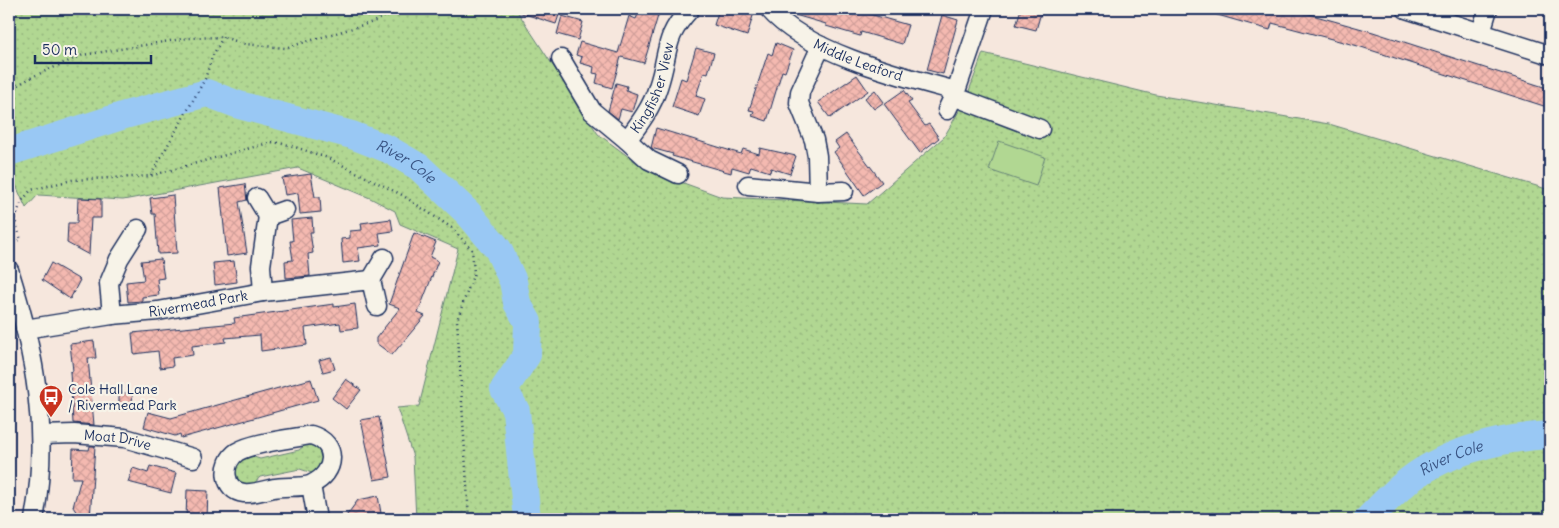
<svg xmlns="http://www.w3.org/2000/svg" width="1559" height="528" viewBox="0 0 1559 528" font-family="Delius,sans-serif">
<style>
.grass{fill:url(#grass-dots);stroke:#668378}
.pitch{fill:#b1d792;stroke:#668378}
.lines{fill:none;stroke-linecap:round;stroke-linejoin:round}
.river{stroke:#99c8f4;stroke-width:28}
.building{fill:url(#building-cross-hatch);stroke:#1b2f5e}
.minor-casing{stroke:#1b2f5e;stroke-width:21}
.path{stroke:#1b2f5e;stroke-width:2.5;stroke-dasharray:1 4;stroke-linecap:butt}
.minor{stroke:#f7f3e8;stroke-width:18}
.labels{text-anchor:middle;stroke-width:4.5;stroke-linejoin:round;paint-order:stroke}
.street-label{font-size:14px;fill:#1b2f5e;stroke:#f7f3e8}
.poi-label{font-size:14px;fill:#1b2f5e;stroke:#f7f3e8;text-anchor:start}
.water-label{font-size:15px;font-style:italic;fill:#3a5584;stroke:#f7f3e8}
</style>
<defs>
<pattern id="grass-dots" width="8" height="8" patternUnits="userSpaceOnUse" patternTransform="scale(1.25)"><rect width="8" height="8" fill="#b1d792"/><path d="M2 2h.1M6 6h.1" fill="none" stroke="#98b980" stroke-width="1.8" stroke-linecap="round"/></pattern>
<pattern id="building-cross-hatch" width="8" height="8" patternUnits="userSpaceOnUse" patternTransform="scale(1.25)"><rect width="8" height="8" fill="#f4b9b0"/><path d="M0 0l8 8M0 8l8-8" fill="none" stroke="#d19f9a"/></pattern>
</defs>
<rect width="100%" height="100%" fill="#f6e7dd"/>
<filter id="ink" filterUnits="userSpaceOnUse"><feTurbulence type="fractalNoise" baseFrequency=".02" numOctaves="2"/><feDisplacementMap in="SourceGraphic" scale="10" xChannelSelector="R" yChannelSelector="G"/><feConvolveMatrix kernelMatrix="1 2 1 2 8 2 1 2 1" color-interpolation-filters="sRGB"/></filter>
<g filter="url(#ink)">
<!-- grass -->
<g class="grass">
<path d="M9,9h509l1,5 79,120 47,35 77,28 145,7 77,-67 22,-38 17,-46 173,42 173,29 221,66v329h-1134l-3,-62 -16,-49 22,-2 39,-157 -58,-25 -5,-13 -25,-13 -72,-30 -175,32 -85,-5 -12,13 -17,-38z"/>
<path d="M310,441l11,4 5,16 -11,13 -15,-5 -40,8 -8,9 -13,-3 -5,-5 3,-18 8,-6 15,5 39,-9z"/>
</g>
<!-- pitch -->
<path class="pitch" d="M999,141l46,16 -9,29 -47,-16z"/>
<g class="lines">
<!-- river -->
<g class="river">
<path id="s1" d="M9,152l116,-37 82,-22 32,12 113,30 36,14 31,18 49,46 30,36 15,32 4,22 11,19 -1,33 -23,34 12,22 11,108"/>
<path id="s2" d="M1368,519c11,-11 21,-22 33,-32 39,-35 98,-49 149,-52"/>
</g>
</g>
<!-- building -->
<g class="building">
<path d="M516,9h45l-5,15 -41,-13z"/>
<path d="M644,9h16l-16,54 -23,-6 -9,31 -16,-5 2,-9 -5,-1 1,-6 -14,-4 2,-6 -6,-2 4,-13 38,11 11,-37 7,3 2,-5 5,1z"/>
<path d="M719,9h36l-8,27 -33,-11z"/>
<path d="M787,9h65l56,16 -6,19 -41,-12 -1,4 -34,-10v-2l-38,-11z"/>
<path d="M1021,9h21l-6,21 -20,-5z"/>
<path d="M1207,9h58l15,4 2,-4h9l82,23 177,57v19l-192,-62 -86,-23 -2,7 -63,-18z"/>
<path d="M942,15l16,5 -15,54 -16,-4z"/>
<path d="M562,16l21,6 -5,18 -21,-6z"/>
<path d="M776,43l17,7 -8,22 -3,-1 -15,50 -15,-5 2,-5 -5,-1 19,-57 4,2z"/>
<path d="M696,48l18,5 -6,20 -4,-1 -8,24 9,3 -6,17 -27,-9 9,-29 5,2z"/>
<path d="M857,75l11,16 -38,27 -12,-16z"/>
<path d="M616,83l11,3 -1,4 11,4 -5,18 -11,-3 -3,10 -10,-8z"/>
<path d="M875,90l9,12 -10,7 -9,-11z"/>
<path d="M904,90l8,11 -4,2 17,23 4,-2 10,14 -19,15 -36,-49z"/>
<path d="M656,128l85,26 2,-5 16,5 1,-6 36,8 -6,18 -19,-6 -1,4 -19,-6 -2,6 -17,-5 -1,6 -59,-17 1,-2 -22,-6z"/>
<path d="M846,134l36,48 -18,13 -30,-43 5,-4 -4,-6z"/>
<path d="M311,174l4,23h5l1,15 -21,2 -2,-21 -13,2 -3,-17z"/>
<path d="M245,184l2,16 -8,2 8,51 -20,3 -7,-68z"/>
<path d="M173,195l4,58 -19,1 -3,-40h-3l-2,-16z"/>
<path d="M78,198l23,1v19h-10l-2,37 -22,-12 1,-20h9z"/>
<path d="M312,218l1,14h-3l3,21 -5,1 2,22 -24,2 -1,-17 8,-1 -3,-19h3l-2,-21z"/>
<path d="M391,219l2,12 -14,2 2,12 -23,3 2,13 -17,2 -2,-24 9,-1v-7l12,-1 -1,-7z"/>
<path d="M414,233l22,9 -6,15 8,4 -20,52 7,3 -33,39 -16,-12v-5l24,-30 -11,-4z"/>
<path d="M161,259l3,19 -7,1 2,16 -17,2v4l-14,1 -2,-20 18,-2 -3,-19z"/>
<path d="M234,261l3,21 -22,3 -2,-22z"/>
<path d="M51,263l29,17 -10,19 -28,-19z"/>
<path d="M334,304v3l21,-3 3,24 -17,2 -1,-7 -35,5 2,17 -46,6 -1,-16 -35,3 1,4 -34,4 1,9 -21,3 1,8 -13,2 -2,-17 -24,3 -2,-21 103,-10 -1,-5z"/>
<path d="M94,341l2,17h-8l6,67 -21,-2 -3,-51 3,-1 -3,-27z"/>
<path d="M331,357l4,12 -12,3 -4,-12z"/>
<path d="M311,379l7,21 -64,18 -73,20 -1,-4 -5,2 -31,-9 4,-15 23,6z"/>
<path d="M346,379l15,11 -15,19 -14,-11z"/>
<path d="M119,393h13l1,15h-14z"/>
<path d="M379,417l12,60 -17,3 -13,-60z"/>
<path d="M90,446h5l-5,73h-9l-8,-12 8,-29h-9l1,-29 16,1z"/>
<path d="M150,466l26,7 -5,20 -43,-11 5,-14 15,5z"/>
<path d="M187,490l21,1 -1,27h-21z"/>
<path d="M378,496l3,17 -12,3 -3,3h-22l14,-19z"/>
</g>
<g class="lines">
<defs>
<g id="minor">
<path id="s3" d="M769,9c38,44 131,67 187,82"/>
<path d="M1406,9l144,46"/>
<path d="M1481,32l7,-23"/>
<path id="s4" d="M561,59l31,52 35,29c13,-17 25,-33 31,-53 12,-35 4,-48 32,-78"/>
<path d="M953,96l87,33"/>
<path d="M947,110l9,-19 28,-82"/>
<path d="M627,140l22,20 29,14"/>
<path d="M748,185l70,7 26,-1"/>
<path d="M818,192l-1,-36 -3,-16 -15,-37 1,-11 21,-46"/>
<path d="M257,198l11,18"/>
<path d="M9,270c26,83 41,163 25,249"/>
<path d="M371,280l13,-22"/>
<path d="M263,292l-2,-26 7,-50 17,-6"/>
<path d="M112,315l-3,-32 10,-24 19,-30"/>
<path id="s5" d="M25,329l87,-14 46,-4 105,-19 108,-12 6,26"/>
<path id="s6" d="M42,435l32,-1 51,4 68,20"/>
<path d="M311,435c28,8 25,38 1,49 -7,4 -29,2 -38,4 -9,2 -21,6 -30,5 -21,-2 -23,-30 -7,-41 17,-10 54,-13 74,-17z"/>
<path d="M311,485l6,34"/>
</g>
</defs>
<!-- minor casing -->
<use href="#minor" class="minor-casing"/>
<!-- path -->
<g class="path">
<path d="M9,90l25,-14 49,-21 105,-17 35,-1 22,7 40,4 88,-26 28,-13"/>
<path d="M151,175l54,-96 7,-22 11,-20"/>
<path d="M9,244l12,-4 -6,-20 6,-18 10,-12 41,-10 78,-4 122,-34 17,3 39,13 74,37 50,33 20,22 2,23 -17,47 12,199"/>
<path d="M51,515l7,4"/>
</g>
<!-- minor -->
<use href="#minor" class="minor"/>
</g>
</g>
<!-- icons -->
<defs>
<symbol id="bus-pin" viewBox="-11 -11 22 30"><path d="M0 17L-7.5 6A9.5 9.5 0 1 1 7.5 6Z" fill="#c8321e" stroke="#f7f3e8"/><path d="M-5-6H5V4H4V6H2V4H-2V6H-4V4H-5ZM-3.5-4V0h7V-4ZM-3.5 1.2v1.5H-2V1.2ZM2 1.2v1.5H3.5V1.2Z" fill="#fff"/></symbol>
</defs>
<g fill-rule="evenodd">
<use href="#bus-pin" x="37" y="383" width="28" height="38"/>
</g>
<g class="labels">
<!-- street labels -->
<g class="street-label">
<text dy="5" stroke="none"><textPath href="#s3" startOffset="104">Middle Leaford</textPath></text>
<text dy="5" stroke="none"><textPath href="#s4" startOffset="165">Kingfisher View</textPath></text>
<text dy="5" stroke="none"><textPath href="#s5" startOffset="175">Rivermead Park</textPath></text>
<text dy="5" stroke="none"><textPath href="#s6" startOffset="76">Moat Drive</textPath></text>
</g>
<!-- poi labels -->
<g class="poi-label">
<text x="68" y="394">Cole Hall Lane<tspan x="68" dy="16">/ Rivermead Park</tspan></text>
</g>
<!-- water labels -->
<g class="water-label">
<text dy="5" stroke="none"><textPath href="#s1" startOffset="418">River Cole</textPath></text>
<text dy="5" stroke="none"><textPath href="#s2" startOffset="104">River Cole</textPath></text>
</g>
</g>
<!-- margin -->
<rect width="1559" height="528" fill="none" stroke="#f7f3e8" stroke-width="30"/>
<rect x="15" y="15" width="1529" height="498" fill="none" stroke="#1b2f5e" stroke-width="2" filter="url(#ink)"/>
<!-- scale -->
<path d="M35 55v8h116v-8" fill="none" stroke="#1b2f5e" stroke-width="2.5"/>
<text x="42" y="55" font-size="15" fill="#1b2f5e" stroke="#f7f3e8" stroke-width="4" paint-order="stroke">50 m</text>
</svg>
